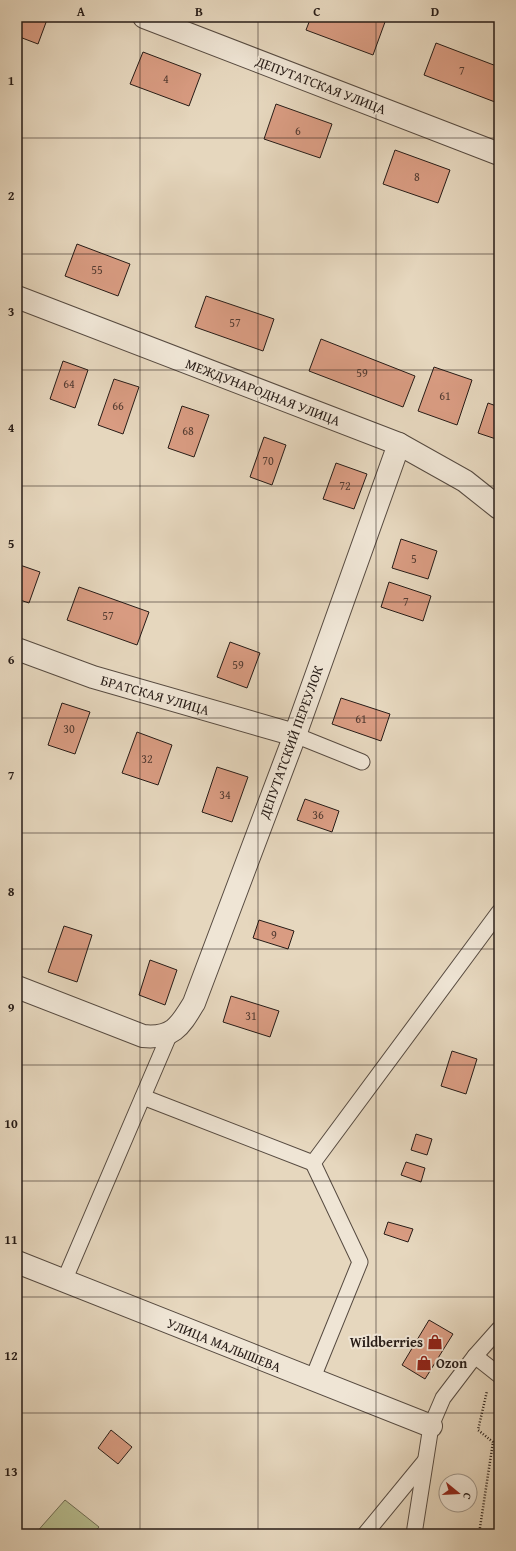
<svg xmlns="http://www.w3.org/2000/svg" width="516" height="1551" viewBox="0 0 516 1551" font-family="'Gentium Book Plus',serif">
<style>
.green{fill:#b7be90;stroke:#6f6d54}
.building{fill:#d99c82;stroke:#271c17}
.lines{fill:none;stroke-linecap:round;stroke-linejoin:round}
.service-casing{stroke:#574b41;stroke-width:17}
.minor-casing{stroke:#574b41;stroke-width:24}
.path{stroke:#271c17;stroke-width:2.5;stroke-dasharray:1 2;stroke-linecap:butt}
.service{stroke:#efe5d5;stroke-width:15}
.minor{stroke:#efe5d5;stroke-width:22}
.grid{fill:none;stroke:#271c17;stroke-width:1;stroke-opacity:0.55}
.labels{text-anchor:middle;stroke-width:4;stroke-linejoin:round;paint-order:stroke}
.number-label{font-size:12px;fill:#543c32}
.street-label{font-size:14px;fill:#271c17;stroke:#efe5d5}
.poi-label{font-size:14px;font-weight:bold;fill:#271c17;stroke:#efe5d5;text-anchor:end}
.neatline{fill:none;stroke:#271c17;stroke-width:1.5}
.grid-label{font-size:13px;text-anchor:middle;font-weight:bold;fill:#271c17}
</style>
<rect width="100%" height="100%" fill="#e6d7be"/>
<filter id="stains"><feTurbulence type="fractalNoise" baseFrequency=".005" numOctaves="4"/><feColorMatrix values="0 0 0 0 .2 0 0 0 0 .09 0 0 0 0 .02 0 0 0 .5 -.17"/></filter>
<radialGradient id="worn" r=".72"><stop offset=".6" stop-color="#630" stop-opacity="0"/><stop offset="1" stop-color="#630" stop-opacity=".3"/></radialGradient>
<!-- green -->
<path class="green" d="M65,1500l34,27 -6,7h-58z"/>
<!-- building -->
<g class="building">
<path d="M17,17h31l-10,27 -21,-8z"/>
<path d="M311,17h60l14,5 -12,33 -67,-25z"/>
<path d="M436,43l63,24v24l-4,11 -71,-27z"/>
<path d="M143,52l58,22 -12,32 -59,-22z"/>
<path d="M276,104l56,20 -12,34 -56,-19z"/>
<path d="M395,150l55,20 -12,33 -55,-19z"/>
<path d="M77,244l53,20 -12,32 -53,-20z"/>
<path d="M206,296l68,23 -11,32 -68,-24z"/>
<path d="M321,339l94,37 -12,31 -94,-36z"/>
<path d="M63,361l25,9 -13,38 -25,-9z"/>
<path d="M434,367l38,13 -15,45 -39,-14z"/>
<path d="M114,379l25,8 -16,47 -25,-9z"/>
<path d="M488,403l11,4v33l-21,-7z"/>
<path d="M182,406l27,9 -15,42 -26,-9z"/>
<path d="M264,437l22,8 -14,40 -22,-8z"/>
<path d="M336,463l31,11 -13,35 -31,-10z"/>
<path d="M401,539l36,12 -9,28 -36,-11z"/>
<path d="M17,564l23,8 -11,31 -12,-4z"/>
<path d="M389,582l42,14 -8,25 -42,-14z"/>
<path d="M79,587l70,25 -12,33 -70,-25z"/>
<path d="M230,642l30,11 -13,35 -30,-11z"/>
<path d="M341,698l49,16 -9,27 -49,-17z"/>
<path d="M62,703l28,9 -15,42 -27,-9z"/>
<path d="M137,732l35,13 -14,40 -36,-12z"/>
<path d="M217,767l31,10 -16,45 -30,-10z"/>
<path d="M305,799l34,12 -7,21 -35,-12z"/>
<path d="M259,920l35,11 -6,18 -35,-11z"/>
<path d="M64,926l28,9 -15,47 -29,-10z"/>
<path d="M150,960l27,10 -12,35 -26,-10z"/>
<path d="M231,996l48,15 -9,26 -47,-15z"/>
<path d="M452,1051l25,8 -11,35 -25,-8z"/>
<path d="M416,1134l16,5 -5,16 -16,-5z"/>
<path d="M406,1162l19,6 -4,14 -20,-7z"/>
<path d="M388,1222l25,7 -5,13 -24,-8z"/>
<path d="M429,1320l24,14 -28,45 -23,-14z"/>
<path d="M111,1430l21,17 -14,17 -20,-16z"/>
</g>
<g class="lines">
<defs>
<g id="service">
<path d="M295,735l67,27"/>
<path d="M143,1097l170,66 186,-251"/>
<path d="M64,1281l107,-250"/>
<path d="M475,1356l24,-27"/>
<path d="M312,1380l48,-118 -47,-99"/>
<path d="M365,1534l60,-73"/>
<path d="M414,1534l17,-108 12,-28 32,-42 24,19"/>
</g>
<g id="minor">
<path d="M144,17l355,137"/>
<path d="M17,297l382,147 66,37 34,27"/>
<path d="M17,649l76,28 202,58"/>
<path d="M17,987l126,49c30,3 37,-10 51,-33l101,-268 104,-291"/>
<path d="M17,1262l414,164"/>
</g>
</defs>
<!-- service casing -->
<use href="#service" class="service-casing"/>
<!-- minor casing -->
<use href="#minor" class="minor-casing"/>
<!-- path -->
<g class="path">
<path d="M496,1309l3,-20"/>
<path d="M479,1534l14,-92 -15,-12 9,-39"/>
</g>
<!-- service -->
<use href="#service" class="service"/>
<!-- minor -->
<use href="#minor" class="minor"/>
</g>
<!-- grid -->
<path class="grid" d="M140,17v1517M258,17v1517M376,17v1517M17,138h482M17,254h482M17,370h482M17,486h482M17,602h482M17,718h482M17,833h482M17,949h482M17,1065h482M17,1181h482M17,1297h482M17,1413h482"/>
<!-- icons -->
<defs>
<symbol id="shop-bare" viewBox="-9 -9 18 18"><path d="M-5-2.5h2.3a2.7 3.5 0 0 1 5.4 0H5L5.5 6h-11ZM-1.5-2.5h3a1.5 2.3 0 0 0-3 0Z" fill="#8f2418" stroke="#efe5d5" stroke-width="2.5" paint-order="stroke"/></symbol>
</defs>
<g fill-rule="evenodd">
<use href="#shop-bare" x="424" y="1331" width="22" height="22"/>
<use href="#shop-bare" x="413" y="1352" width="22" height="22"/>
</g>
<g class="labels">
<!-- number labels -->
<g class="number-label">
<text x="462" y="75">7</text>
<text x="166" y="83">4</text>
<text x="298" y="135">6</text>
<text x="417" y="181">8</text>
<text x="97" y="274">55</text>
<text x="235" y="327">57</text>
<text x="362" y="377">59</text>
<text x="69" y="388">64</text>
<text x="445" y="400">61</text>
<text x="118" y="410">66</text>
<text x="188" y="435">68</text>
<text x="268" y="465">70</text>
<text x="345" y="490">72</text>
<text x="414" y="563">5</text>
<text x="406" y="606">7</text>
<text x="108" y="620">57</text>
<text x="238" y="669">59</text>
<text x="361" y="723">61</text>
<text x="69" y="733">30</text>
<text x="147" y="763">32</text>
<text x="225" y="799">34</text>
<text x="318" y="819">36</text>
<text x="274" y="939">9</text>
<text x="251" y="1020">31</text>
</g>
<!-- street labels -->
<g class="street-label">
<text transform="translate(321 85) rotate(21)" y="5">ДЕПУТАТСКАЯ УЛИЦА</text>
<text transform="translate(263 392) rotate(21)" y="5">МЕЖДУНАРОДНАЯ УЛИЦА</text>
<text transform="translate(155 695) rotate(16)" y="5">БРАТСКАЯ УЛИЦА</text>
<text transform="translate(291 742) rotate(-70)" y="5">ДЕПУТАТСКИЙ ПЕРЕУЛОК</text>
<text transform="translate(224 1345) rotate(22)" y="5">УЛИЦА МАЛЫШЕВА</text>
</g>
<!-- poi labels -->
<g class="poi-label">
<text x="423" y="1347">Wildberries</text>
<text x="436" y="1368" text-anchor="start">Ozon</text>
</g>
</g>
<!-- margin -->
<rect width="516" height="1551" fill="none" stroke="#e6d7be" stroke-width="44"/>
<!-- north arrow -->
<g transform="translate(458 1493) rotate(108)"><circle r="19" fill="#efe5d5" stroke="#9f9589"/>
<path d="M0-3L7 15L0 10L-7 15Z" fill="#8f2418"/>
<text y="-6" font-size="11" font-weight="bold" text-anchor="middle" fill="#271c17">С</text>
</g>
<rect x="22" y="22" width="472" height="1507" class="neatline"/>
<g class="grid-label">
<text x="81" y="16">A</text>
<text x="199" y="16">B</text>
<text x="317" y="16">C</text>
<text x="435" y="16">D</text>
<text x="11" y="85">1</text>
<text x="11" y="200">2</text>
<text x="11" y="316">3</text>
<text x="11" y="432">4</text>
<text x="11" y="548">5</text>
<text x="11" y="664">6</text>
<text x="11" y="780">7</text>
<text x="11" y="896">8</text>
<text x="11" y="1012">9</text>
<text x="11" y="1128">10</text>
<text x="11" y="1244">11</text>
<text x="11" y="1360">12</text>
<text x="11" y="1476">13</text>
</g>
<rect width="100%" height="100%" filter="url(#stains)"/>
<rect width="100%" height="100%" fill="url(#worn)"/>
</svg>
